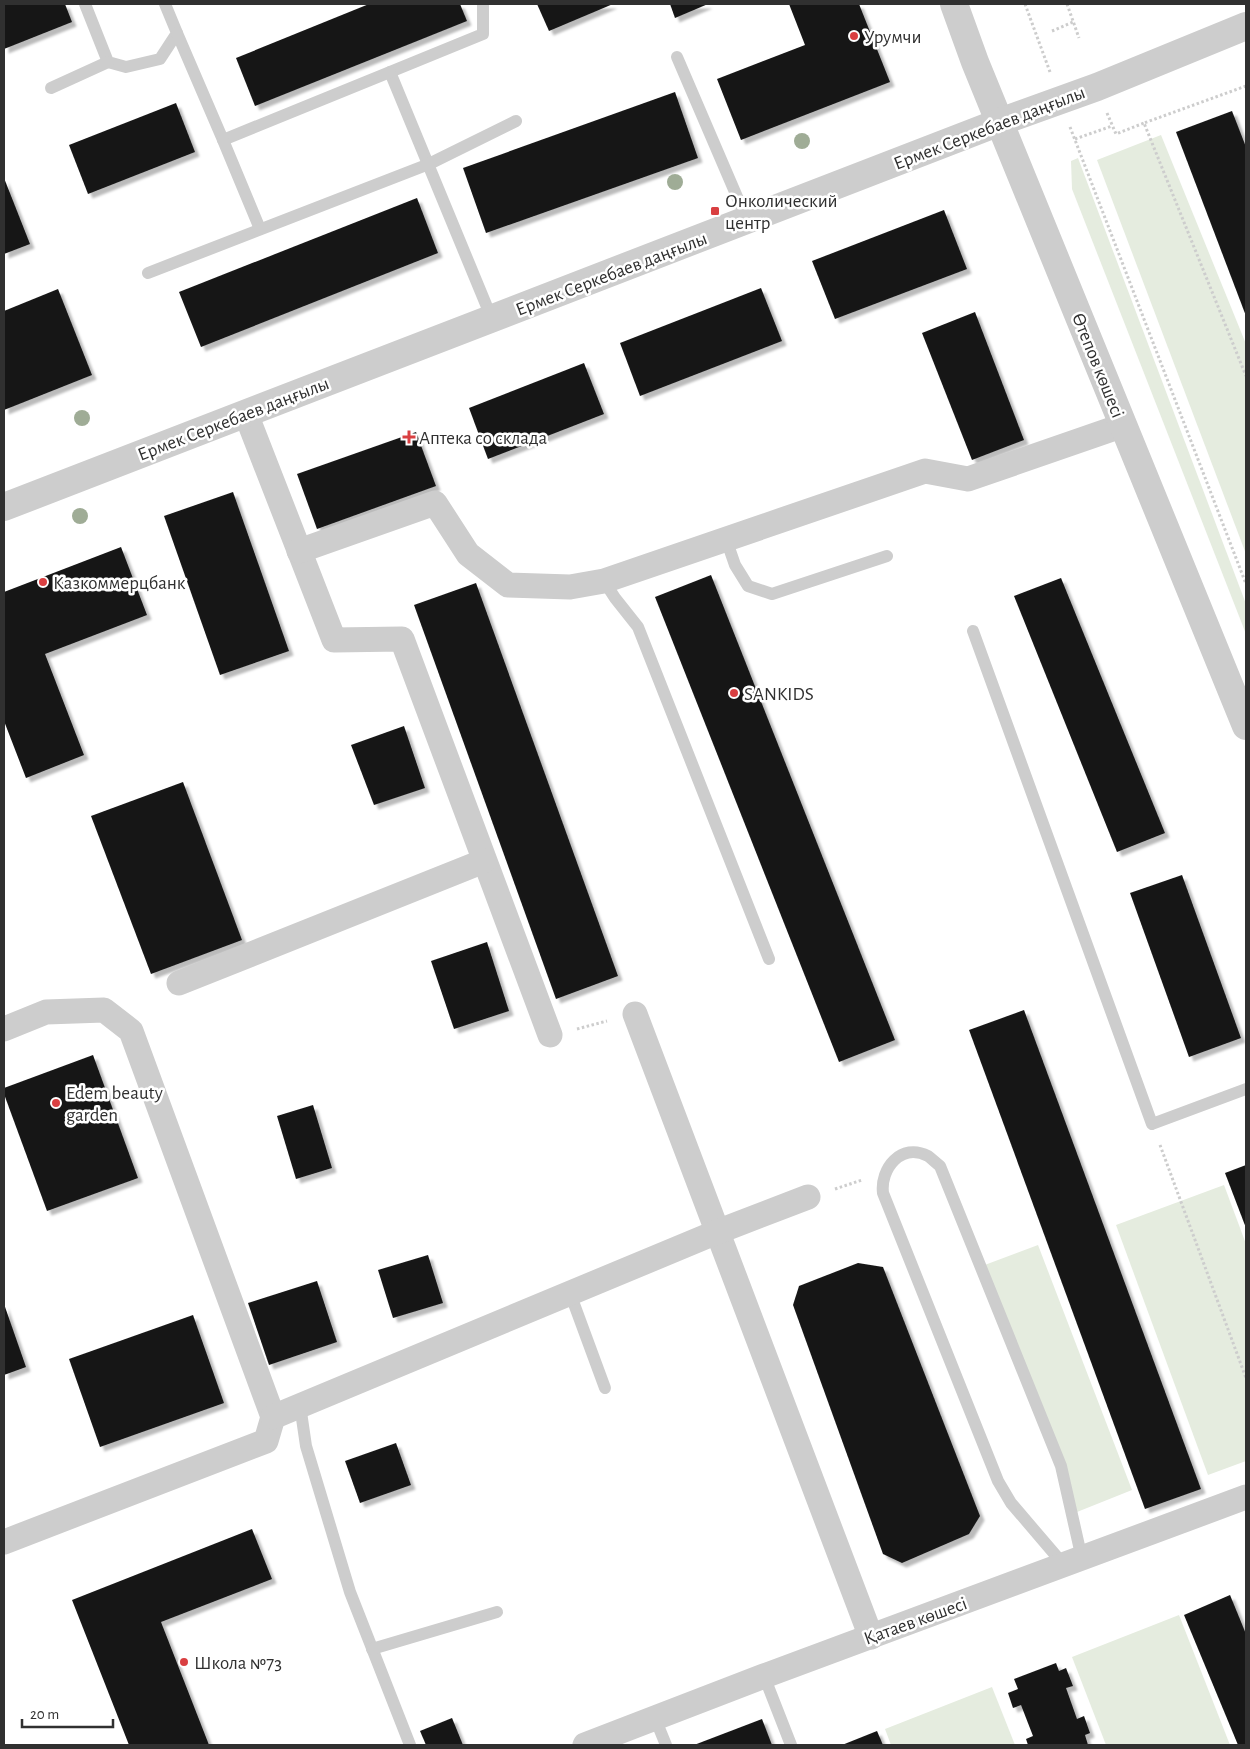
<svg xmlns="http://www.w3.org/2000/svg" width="1250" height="1749" viewBox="0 0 1250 1749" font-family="'Alegreya Sans',sans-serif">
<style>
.green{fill:#e5ecdf}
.building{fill:#171717;filter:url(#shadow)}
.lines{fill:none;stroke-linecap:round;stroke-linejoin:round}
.path{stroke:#cdcdcd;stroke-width:3;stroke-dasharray:2.5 2.5;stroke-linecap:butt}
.service{stroke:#cdcdcd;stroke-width:12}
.minor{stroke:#cdcdcd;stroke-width:25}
.tertiary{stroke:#cdcdcd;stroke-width:28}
.tree{fill:#9fac96}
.poi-dot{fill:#d93f41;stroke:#fff;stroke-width:2}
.labels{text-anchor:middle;stroke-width:5;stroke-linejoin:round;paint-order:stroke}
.poi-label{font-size:19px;fill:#303030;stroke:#fff;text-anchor:start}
.street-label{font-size:19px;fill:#303030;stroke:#fff}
</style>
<defs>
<filter id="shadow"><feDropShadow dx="4.5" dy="4.5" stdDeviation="1" flood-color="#0004"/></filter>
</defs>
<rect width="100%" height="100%" fill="#fff"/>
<!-- green -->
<g class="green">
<path d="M1161,135l85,209v210l-149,-394z"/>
<path d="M1078,158l168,446v30l-174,-445 -1,-28z"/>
<path d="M1224,1185l22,59v217l-38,14 -92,-250z"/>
<path d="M1038,1245l94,245 -55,22 -95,-246z"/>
<path d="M1179,1615l51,130h-124l-34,-88z"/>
<path d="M992,1687l23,58h-124l-6,-16z"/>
</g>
<!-- building -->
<g class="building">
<path d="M4,4h61l7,18 -68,27z"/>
<path d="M369,4h91l7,17 -212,85 -19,-48z"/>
<path d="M537,4h76l-64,27z"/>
<path d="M670,4h38l-33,14z"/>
<path d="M789,4h70l31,78 -149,58 -24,-61 88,-34z"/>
<path d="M675,92l23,66 -212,75 -23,-65z"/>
<path d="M176,103l19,49 -107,42 -19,-49z"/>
<path d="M1232,111l14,36v169l-70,-184z"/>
<path d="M4,178l26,66 -26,10z"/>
<path d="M417,198l21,55 -237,94 -22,-55z"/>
<path d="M944,210l23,59 -132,50 -23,-58z"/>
<path d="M761,288l21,53 -142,55 -20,-53z"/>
<path d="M58,289l34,86 -88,35v-99z"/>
<path d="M975,312l49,128 -52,20 -50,-127z"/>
<path d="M584,363l20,51 -116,45 -19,-51z"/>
<path d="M416,432l20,54 -119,43 -20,-55z"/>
<path d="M233,492l56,159 -69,24 -56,-159z"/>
<path d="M121,547l26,68 -102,39 39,101 -58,23 -22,-57v-129z"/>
<path d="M711,575l184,465 -56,22 -184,-465z"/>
<path d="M1061,578l104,255 -48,19 -103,-256z"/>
<path d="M476,583l142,393 -62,23 -142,-394z"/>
<path d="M404,726l21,62 -51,17 -23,-60z"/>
<path d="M183,782l59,158 -91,34 -60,-158z"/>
<path d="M1182,875l59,163 -52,19 -59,-164z"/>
<path d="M487,942l22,69 -55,18 -23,-68z"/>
<path d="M1024,1010l177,479 -56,20 -176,-479z"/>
<path d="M93,1055l45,123 -91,33 -43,-117v-6z"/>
<path d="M313,1105l19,63 -36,11 -19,-63z"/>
<path d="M1246,1165v63l-21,-55z"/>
<path d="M428,1255l15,48 -50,15 -15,-48z"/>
<path d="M858,1263l25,4 97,249 -11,18 -67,29 -19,-9 -90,-249 6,-19z"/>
<path d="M317,1281l20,61 -68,23 -21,-62z"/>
<path d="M4,1304l22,63 -22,8z"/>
<path d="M193,1315l31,88 -124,44 -31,-88z"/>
<path d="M396,1443l15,42 -51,18 -15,-42z"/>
<path d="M252,1529l20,50 -111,43 48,123h-80l-57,-145z"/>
<path d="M1230,1595l16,39v111h-8l-54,-130z"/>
<path d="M1056,1663l3,8 7,-3 7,18 -7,2 11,31 7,-3 6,17 -5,2 3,10h-60l-2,-6 7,-3 -12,-31 -8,3 -5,-15 10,-4 -4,-10z"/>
<path d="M452,1718l11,27h-37l-6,-14z"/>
<path d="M762,1719l10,26h-78z"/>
<path d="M877,1731l6,14h-41z"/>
</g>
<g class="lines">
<!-- path -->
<g class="path">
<path d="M1025,4l25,68"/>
<path d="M1067,4l12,34"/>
<path d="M1052,31l21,-9"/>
<path d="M1246,86l-102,37 102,253"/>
<path d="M1107,113l9,21 28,-11"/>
<path d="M1070,127l176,457"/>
<path d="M1075,139l37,-13"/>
<path d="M577,1029l30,-8"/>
<path d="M1160,1145l86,233"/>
<path d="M835,1189l27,-9"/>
</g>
<!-- service -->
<g class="service">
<path d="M85,4l23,58 18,5 34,-8 17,-26 -12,-29"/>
<path d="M483,4v30l-93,38 102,247"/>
<path d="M177,33l46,107 167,-68"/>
<path d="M677,57l70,163"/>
<path d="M51,88l57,-26"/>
<path d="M223,140l37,89"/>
<path d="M148,273l281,-109 87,-43"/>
<path d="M726,539l9,26 13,21 24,8 115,-38"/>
<path d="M604,581l11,17 23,29 131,332"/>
<path d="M973,631l179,493 94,-35"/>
<path d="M570,1293l35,95"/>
<path d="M300,1405l6,41 44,146 60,153"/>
<path d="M1064,1565l-53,-62 -13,-22 -115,-288c-3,-24 18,-51 45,-37 4,3 8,7 12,10l121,300 21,93"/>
<path d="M372,1649l125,-37"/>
<path d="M764,1676l27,69"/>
<path d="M655,1718l11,27"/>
</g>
<!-- minor -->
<g class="minor">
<path d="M246,414l88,226 68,-1 148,396"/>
<path d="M299,551l136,-48 33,51 40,31 62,2 34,-6 321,-110 43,8 156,-54"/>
<path d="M179,983l305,-122"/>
<path d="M635,1014l236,623"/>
<path d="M4,1029l42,-17 58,-2 27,21 142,386 -7,24 -262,101"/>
<path d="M273,1417l444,-185 91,-35"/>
<path d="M585,1745l179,-69 482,-179"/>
</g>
<!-- tertiary -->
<g class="tertiary">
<path d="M954,4l21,58 271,664"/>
<path d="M4,507l996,-385 97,-35 149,-61"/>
</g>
</g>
<!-- trees -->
<g class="tree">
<circle cx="802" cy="141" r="8"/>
<circle cx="675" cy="182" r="8"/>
<circle cx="82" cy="418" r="8"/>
<circle cx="80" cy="516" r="8"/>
</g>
<!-- markers -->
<g class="poi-dot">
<circle cx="854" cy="36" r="5"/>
<rect x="710" y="206" width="10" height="10" rx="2.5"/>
<path d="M406.5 429.5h5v5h5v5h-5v5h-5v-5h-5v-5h5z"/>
<circle cx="43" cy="582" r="5"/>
<circle cx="734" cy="693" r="5"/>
<circle cx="56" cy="1103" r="5"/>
<circle cx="184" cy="1662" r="5"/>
</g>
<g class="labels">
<!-- poi labels -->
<g class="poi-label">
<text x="864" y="43">Урумчи</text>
<text x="725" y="207">Онколический<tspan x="725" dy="22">центр</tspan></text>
<text x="419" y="444">Аптека со склада</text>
<text x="53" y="589">Казкоммерцбанк</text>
<text x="744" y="700">SANKIDS</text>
<text x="66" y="1099">Edem beauty<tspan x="66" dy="22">garden</tspan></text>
<text x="194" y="1669">Школа №73</text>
</g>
<!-- street labels -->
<g class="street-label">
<text transform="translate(989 127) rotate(-21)" y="7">Ермек Серкебаев даңғылы</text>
<text transform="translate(611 273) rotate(-21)" y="7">Ермек Серкебаев даңғылы</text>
<text transform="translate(1099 365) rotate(68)" y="7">Өтепов көшесі</text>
<text transform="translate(233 418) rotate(-21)" y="7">Ермек Серкебаев даңғылы</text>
<text transform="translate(915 1620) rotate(-20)" y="7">Қатаев көшесі</text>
</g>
</g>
<!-- border -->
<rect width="1250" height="1749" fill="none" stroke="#303030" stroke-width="10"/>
<!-- scale -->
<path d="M22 1719v8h91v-8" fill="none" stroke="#303030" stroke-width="2.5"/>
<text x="30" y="1719" font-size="15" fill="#303030" stroke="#ffffff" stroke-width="4" paint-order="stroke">20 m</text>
</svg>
